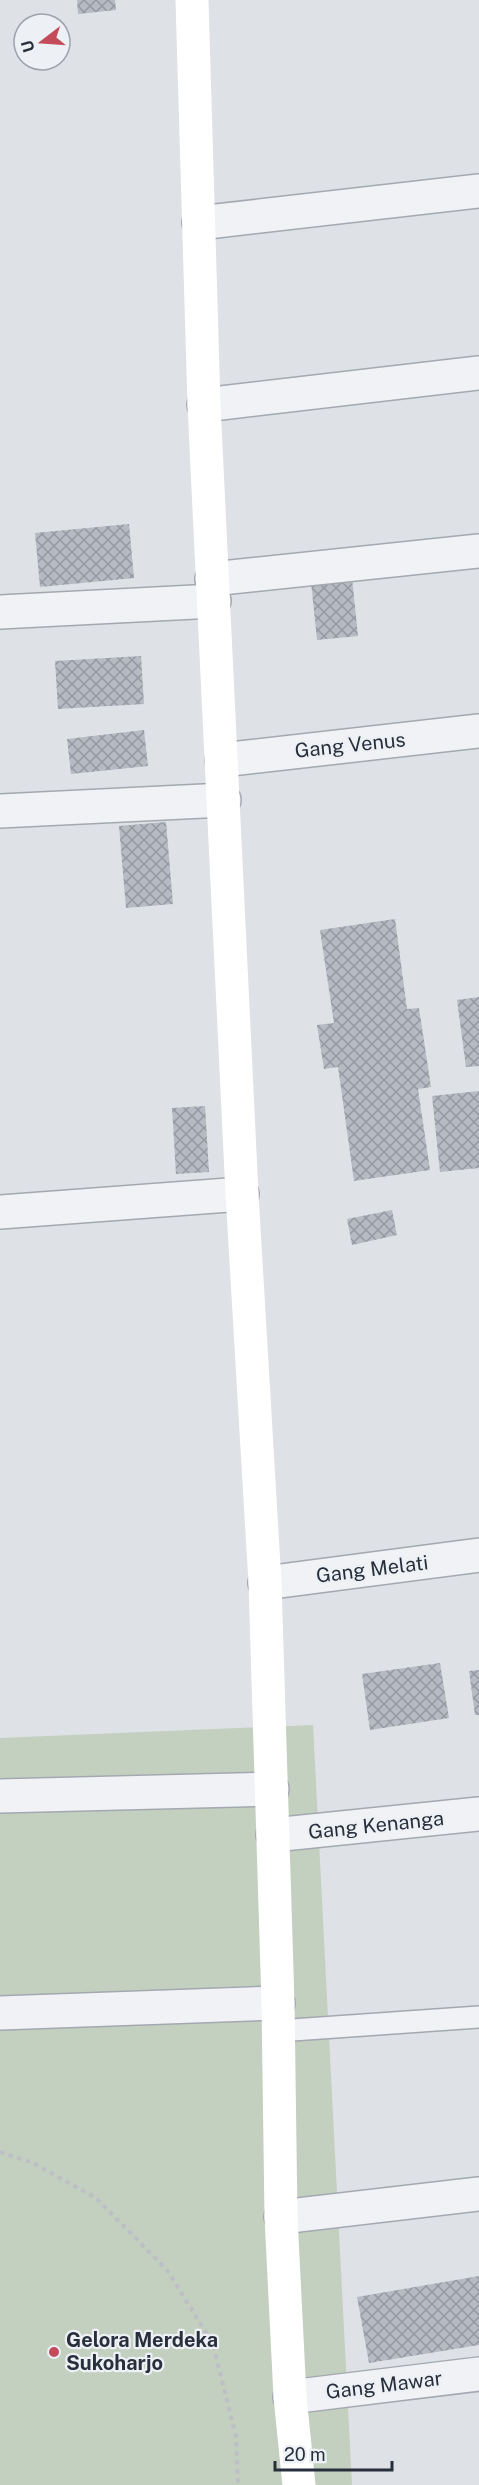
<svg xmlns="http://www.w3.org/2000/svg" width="479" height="2485" viewBox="0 0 479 2485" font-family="'Public Sans',sans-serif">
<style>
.green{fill:#c3d0c0}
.building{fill:url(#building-cross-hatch)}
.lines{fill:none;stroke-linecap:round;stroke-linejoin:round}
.lane-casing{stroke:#a4a8b0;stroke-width:24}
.street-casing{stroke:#a4a8b0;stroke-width:36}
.path{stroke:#bcbfc5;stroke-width:4;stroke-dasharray:4.5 4.5;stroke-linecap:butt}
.lane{stroke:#f0f2f5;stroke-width:21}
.street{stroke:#f0f2f5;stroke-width:33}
.secondary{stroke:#fff;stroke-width:33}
.poi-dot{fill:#c34b5a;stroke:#edf0f4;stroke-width:2}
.labels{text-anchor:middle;stroke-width:4.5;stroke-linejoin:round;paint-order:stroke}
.street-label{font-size:20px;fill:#282f3c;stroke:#edf0f4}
.poi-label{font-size:20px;font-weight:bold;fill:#282f3c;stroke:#edf0f4;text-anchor:start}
</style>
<defs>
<pattern id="building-cross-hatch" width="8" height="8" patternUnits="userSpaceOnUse" patternTransform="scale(1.5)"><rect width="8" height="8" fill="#b6bac3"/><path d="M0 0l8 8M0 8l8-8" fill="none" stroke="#9498a0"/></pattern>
</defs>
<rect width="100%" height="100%" fill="#dee1e6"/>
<!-- green -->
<path class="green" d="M313,1725l39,760h-352v-747z"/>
<!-- building -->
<g class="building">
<path d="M77,0h38l1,10 -38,4z"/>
<path d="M129,524l5,54 -94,9 -5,-54z"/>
<path d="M352,578l6,58 -41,4 -6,-58z"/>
<path d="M141,656l3,48 -86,5 -3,-48z"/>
<path d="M144,730l4,36 -77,8 -4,-35z"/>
<path d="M166,822l7,82 -47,4 -7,-82z"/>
<path d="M395,919l12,90 12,-1 12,79 -13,2 12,81 -76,11 -16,-114 -14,2 -7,-44 17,-2 -14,-93z"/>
<path d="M479,997v69l-13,1 -9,-67z"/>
<path d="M479,1091v77l-39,4 -8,-76z"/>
<path d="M205,1106l4,66 -33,2 -4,-66z"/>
<path d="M392,1210l5,25 -45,10 -5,-26z"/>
<path d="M440,1663l9,55 -79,12 -8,-56z"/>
<path d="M479,1670v45h-4l-6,-44z"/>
<path d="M479,2276v69l-110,18 -12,-66z"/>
</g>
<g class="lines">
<defs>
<path id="lane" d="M278,2031l201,-14"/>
<g id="street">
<path d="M199,223l280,-32"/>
<path d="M204,405l275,-32"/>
<path d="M212,579l267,-28"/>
<path d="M0,612l214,-11"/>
<path d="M222,760l257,-29"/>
<path d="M0,811l224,-11"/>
<path d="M0,1212l242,-18"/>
<path d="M265,1583l214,-28"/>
<path d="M0,1796l272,-7"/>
<path d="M273,1835l206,-21"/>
<path d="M0,2013l278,-10"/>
<path d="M281,2217l198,-23"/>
<path d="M290,2397l189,-23"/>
</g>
</defs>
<!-- lane casing -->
<use href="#lane" class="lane-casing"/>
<!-- street casing -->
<use href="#street" class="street-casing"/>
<!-- path -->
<path class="path" d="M0,2152l33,11 63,35 71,72 46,74 23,93 2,48"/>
<!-- lane -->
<use href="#lane" class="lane"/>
<!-- street -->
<use href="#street" class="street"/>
<!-- secondary -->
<path class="secondary" d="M192,0l12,405 38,789 23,389 13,420 3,214 9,180 9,88"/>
</g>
<!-- markers -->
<circle class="poi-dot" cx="54" cy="2352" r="6"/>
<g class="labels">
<!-- street labels -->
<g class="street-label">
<text transform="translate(350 745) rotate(-6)" y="7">Gang Venus</text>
<text transform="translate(372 1569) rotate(-7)" y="7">Gang Melati</text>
<text transform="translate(376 1825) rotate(-6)" y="7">Gang Kenanga</text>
<text transform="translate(384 2385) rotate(-7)" y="7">Gang Mawar</text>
</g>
<!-- poi labels -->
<g class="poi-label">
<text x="66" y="2347">Gelora Merdeka<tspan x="66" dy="23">Sukoharjo</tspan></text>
</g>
</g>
<!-- north arrow -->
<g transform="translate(42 42) rotate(253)"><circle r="28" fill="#edf0f4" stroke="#9ea3aa" stroke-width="1.5"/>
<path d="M0-4.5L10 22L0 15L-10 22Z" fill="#c34b5a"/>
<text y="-9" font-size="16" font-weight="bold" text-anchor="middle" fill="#282f3c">U</text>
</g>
<!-- scale -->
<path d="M275 2461v9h117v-9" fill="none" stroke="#282f3c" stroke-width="3"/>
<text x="284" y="2461" font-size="18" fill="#282f3c" stroke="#edf0f4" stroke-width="4.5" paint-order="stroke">20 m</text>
</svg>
